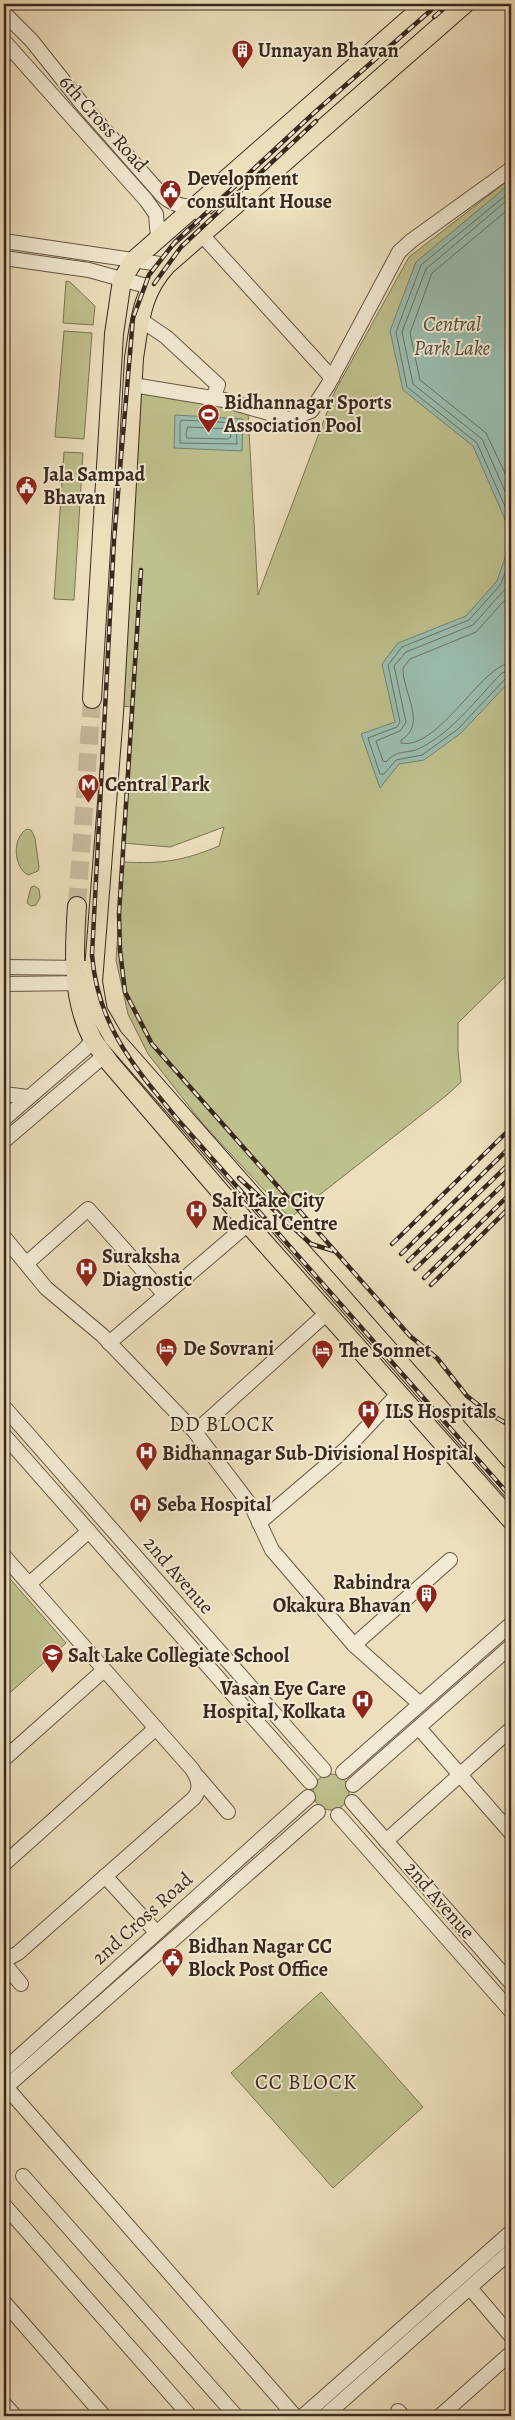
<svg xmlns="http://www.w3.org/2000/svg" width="515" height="2420" viewBox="0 0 515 2420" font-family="Alegreya,serif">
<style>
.green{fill:#bec08d;stroke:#7c7456}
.water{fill:#9abdae;stroke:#748175}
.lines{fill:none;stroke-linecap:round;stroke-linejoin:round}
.shore{stroke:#6a7266;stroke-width:1}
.major-tunnel{stroke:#c9ba9d;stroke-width:18;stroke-dasharray:18 9;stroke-linecap:butt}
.minor-casing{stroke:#675646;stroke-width:16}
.major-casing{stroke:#3a281f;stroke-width:20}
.minor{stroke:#f3ead3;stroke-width:14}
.major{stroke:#eddfbc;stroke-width:18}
.rail-casing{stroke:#3a281f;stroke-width:4.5}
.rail{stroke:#f3ead3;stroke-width:2.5;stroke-dasharray:8;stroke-linecap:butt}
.labels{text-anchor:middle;stroke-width:4;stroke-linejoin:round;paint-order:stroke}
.poi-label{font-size:20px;font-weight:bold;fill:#3a281f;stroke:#f3ead3;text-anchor:start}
.street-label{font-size:20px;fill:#3a281f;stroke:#f3ead3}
.water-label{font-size:21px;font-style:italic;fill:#524d43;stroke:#f3ead3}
.neighbourhood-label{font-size:21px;letter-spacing:1px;fill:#3a281f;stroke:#f3ead3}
</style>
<rect width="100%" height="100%" fill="#eddfbc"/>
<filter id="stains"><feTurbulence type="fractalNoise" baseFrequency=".004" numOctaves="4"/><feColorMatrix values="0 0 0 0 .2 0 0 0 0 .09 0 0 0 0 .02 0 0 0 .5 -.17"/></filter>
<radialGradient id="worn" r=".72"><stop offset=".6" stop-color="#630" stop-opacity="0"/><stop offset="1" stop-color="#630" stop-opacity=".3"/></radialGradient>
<!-- green -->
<g class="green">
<path d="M511,178v793l-53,52v28l3,31 -14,13 -157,123 -87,-94 -55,-70 -20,-40 -12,-54 7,-98c39,2 60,-1 96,-16l5,-19 -54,20 -48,-4 9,-136 -10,-1 14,-312 40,2 73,16 10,183 77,-204 74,-134z"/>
<path d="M66,281l4,1 25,24 -2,19 -30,-2z"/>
<path d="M64,331l28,2 -8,106 -29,-2z"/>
<path d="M64,452l19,1 -9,147 -20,-1z"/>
<path d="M27,829l4,1 4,8 4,29 -1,4 -10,4c-15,-8 -16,-38 -1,-46z"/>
<path d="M34,886l5,3 1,9 -4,7 -5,1 -4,-3 4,-16z"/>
<path d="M4,1572l62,71 -62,55z"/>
<circle cx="331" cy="1792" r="18"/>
<path d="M321,1992l102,115 -90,81 -102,-115z"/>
</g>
<!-- water -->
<g class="water">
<path d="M511,185v348l-38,-87 -70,-56 -13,-59 26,-69 90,-75z"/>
<path d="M175,415l68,4 -1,32 -68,-3z"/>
<path d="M511,540v140l-50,53 -37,27 -25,4 -19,24 -19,-54 34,-12 -13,-58 16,-21 68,-27 31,-35z"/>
</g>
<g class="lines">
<!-- shore -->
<g class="shore">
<path d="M511,191l-90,74 -25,67 11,55 70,56 34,77"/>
<path d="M511,197l-85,72 -24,63 11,52 69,55 29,66"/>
<path d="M511,207l-79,66 -22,60 10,47 66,53 25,53"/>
<path d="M182,420l54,3 1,21 -57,-1v-20z"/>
<path d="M188,427l41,2 2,8 -3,2 -41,-1 -1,-3z"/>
<path d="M511,556l-10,28 -32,36 -67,27 -14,18 12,57 -3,5 -29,11 12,36h4l12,-14 26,-5 36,-26 48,-51 5,-1"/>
<path d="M511,575l-5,13 -33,37 -67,27 -12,14 12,56 -6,9 -24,10 7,20 3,1c12,-14 21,-7 34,-14 33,-16 57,-50 82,-75l9,-3"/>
<path d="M511,593l-35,39 -66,27 -7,9c-1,23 25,57 -2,72v3c37,8 81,-79 110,-80"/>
</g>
<!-- major-tunnel -->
<path class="major-tunnel" d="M77,906l15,-207"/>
<defs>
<g id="minor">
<path d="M4,13l28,28 50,63 79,90c10,10 19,12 33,13l18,19"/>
<path d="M4,41l142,159 10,14 2,25"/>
<path d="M202,235l130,143"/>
<path d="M4,241l163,24"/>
<path d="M4,258l85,12 61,17"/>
<path d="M141,320l25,17 52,48 -5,13"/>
<path d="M133,385l91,15 65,19 22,-8 17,-26 71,-133 12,-11 100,-72"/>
<path d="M4,967l81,1"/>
<path d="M4,984l81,-1"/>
<path d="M4,1094l24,3"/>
<path d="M4,1119l81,-70 8,-10"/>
<path d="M4,1141l101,-86"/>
<path d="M4,1237l42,51 56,47 93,97 57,75 20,43 82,95 66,59"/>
<path d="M27,1263l61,-54 77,86"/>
<path d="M109,1343l139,-119"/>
<path d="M4,1407l320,363"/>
<path d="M195,1432l132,-119"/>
<path d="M4,1435l306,347"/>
<path d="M259,1523l89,-76 51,-54"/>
<path d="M4,1556l188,213c6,9 10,19 2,29l-176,155 -9,5h-5"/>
<path d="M29,1584l60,-53"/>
<path d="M354,1645l96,-85"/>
<path d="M419,1728l92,105"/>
<path d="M4,1759l100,-89"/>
<path d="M343,1772l168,-148"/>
<path d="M198,1777l30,35"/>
<path d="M353,1785l158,-139"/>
<path d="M352,1802l159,181"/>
<path d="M338,1815l173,196"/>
<path d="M386,1841l125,-112"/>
<path d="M4,1864l152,-136"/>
<path d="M105,1876l51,56"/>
<path d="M4,1963l17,21"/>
<path d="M4,2070l304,-273"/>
<path d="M6,2087l289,329"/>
<path d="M4,2089l314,-277"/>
<path d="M23,2176l213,240"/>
<path d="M4,2205l186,211"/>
<path d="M470,2288l41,48"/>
<path d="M4,2302l100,114"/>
<path d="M4,2404l11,12"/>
<path d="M398,2411l5,5"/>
<path d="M303,2416l208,-184"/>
<path d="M325,2416l186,-165"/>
<path d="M440,2416l71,-63"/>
</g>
<g id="major">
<path d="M465,4l-298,261c-26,28 -27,56 -33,93l-20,355 -21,269 5,29 15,26 398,452"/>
<path d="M92,699l22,-365 8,-54 12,-20 292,-256"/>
<path d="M77,906c-3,44 -6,93 16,134 5,8 11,14 16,22l139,162 263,296"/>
</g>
</defs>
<!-- minor casing -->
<use href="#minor" class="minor-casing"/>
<!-- major casing -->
<use href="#major" class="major-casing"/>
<!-- minor -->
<use href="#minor" class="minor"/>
<!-- major -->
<use href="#major" class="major"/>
<defs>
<g id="rail">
<path d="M438,4l-123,108 -140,130 -26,33 -16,43 -19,222 -22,415c6,72 43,113 87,166l332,376"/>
<path d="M434,17l15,-13"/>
<path d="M154,284l27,-37 135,-126"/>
<path d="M141,570l-22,344 1,36 5,42 27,52 258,292 27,22 30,38 23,18 21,12"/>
<path d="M239,1178l72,66 23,7"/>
<path d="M392,1244l119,-116"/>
<path d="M401,1254l110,-108"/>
<path d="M408,1261l103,-99"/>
<path d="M415,1269l96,-92"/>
<path d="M424,1278l87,-85"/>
<path d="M431,1285l80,-79"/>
</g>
</defs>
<!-- rail casing -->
<use href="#rail" class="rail-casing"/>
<!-- rail -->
<use href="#rail" class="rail"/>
</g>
<!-- icons -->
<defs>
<symbol id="building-pin" viewBox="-11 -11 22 30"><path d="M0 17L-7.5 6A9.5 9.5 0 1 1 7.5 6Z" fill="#8f2418" stroke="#f3ead3"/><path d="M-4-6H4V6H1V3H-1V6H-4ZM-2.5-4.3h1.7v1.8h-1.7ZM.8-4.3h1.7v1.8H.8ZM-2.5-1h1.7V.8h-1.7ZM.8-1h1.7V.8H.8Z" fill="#fff"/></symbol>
<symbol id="civic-pin" viewBox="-11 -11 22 30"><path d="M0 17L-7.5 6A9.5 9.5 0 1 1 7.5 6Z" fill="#8f2418" stroke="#f3ead3"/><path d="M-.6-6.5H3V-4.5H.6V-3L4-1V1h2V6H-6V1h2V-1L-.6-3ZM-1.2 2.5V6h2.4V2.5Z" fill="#fff"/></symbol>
<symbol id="stadium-pin" viewBox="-11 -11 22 30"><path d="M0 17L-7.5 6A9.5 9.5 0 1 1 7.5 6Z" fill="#8f2418" stroke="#f3ead3"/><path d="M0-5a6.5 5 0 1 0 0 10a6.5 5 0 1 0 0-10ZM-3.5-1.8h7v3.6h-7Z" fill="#fff"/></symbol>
<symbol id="metro-pin" viewBox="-11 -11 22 30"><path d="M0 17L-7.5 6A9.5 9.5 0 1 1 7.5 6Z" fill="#8f2418" stroke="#f3ead3"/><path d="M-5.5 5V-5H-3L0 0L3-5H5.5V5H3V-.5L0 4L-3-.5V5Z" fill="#fff"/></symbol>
<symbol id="hospital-pin" viewBox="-11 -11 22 30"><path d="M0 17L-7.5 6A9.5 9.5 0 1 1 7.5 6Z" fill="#8f2418" stroke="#f3ead3"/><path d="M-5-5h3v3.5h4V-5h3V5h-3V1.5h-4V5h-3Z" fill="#fff"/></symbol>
<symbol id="hotel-pin" viewBox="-11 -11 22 30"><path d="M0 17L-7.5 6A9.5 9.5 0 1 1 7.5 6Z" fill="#8f2418" stroke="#f3ead3"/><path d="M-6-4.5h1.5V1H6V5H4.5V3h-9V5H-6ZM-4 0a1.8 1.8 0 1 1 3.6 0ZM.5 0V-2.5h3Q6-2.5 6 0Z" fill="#fff"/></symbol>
<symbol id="school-pin" viewBox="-11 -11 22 30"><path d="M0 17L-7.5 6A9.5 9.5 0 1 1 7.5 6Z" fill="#8f2418" stroke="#f3ead3"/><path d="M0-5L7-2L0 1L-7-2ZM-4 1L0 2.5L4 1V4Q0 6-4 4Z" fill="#fff"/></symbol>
</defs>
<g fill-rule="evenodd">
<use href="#building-pin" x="230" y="38" width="25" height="34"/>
<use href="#civic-pin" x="158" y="178" width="25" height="34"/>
<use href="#stadium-pin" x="196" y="402" width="25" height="34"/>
<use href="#civic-pin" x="14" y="474" width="25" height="34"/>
<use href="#metro-pin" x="76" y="772" width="25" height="34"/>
<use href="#hospital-pin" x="184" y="1198" width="25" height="34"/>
<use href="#hospital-pin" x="74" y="1256" width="25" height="34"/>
<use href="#hotel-pin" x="154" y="1336" width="25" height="34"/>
<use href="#hotel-pin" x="310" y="1338" width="25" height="34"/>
<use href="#hospital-pin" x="356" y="1398" width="25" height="34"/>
<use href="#hospital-pin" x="134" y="1440" width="25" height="34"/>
<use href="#hospital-pin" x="128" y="1492" width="25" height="34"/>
<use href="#building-pin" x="414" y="1582" width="25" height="34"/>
<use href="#school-pin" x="40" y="1642" width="25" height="34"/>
<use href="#hospital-pin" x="350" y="1688" width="25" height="34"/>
<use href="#civic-pin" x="160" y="1946" width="25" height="34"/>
</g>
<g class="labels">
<!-- poi labels -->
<g class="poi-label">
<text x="258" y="57">Unnayan Bhavan</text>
<text x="187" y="185">Development<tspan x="187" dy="23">consultant House</tspan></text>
<text x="224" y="409">Bidhannagar Sports<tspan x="224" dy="23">Association Pool</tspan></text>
<text x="43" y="481">Jala Sampad<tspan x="43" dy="23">Bhavan</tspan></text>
<text x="105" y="791">Central Park</text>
<text x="212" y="1207">Salt Lake City<tspan x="212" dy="23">Medical Centre</tspan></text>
<text x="102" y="1263">Suraksha<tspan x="102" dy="23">Diagnostic</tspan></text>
<text x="183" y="1355">De Sovrani</text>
<text x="339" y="1357">The Sonnet</text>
<text x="385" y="1418">ILS Hospitals</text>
<text x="162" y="1460">Bidhannagar Sub-Divisional Hospital</text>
<text x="157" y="1511">Seba Hospital</text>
<text x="411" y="1589" text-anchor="end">Rabindra<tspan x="411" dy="23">Okakura Bhavan</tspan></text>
<text x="68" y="1662">Salt Lake Collegiate School</text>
<text x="346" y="1695" text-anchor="end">Vasan Eye Care<tspan x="346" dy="23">Hospital, Kolkata</tspan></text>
<text x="188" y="1953">Bidhan Nagar CC<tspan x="188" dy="23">Block Post Office</tspan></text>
</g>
<!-- street labels -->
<g class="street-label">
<text transform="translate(104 123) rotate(48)" y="7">6th Cross Road</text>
<text transform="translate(179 1575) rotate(49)" y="7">2nd Avenue</text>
<text transform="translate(440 1900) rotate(49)" y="7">2nd Avenue</text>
<text transform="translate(142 1918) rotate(-42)" y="7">2nd Cross Road</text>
</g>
<!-- water labels -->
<g class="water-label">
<text x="452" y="331">Central<tspan x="452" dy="24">Park Lake</tspan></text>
</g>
<!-- neighbourhood labels -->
<g class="neighbourhood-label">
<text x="222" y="1431">DD BLOCK</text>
<text x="306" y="2089">CC BLOCK</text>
</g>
</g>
<!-- margin -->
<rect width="515" height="2420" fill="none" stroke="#eddfbc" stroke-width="20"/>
<rect x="5" y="5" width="505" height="2410" fill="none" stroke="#3a281f" stroke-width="2.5"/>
<rect x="10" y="10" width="495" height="2400" fill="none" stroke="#3a281f"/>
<rect width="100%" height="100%" filter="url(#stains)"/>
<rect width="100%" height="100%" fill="url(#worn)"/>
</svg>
